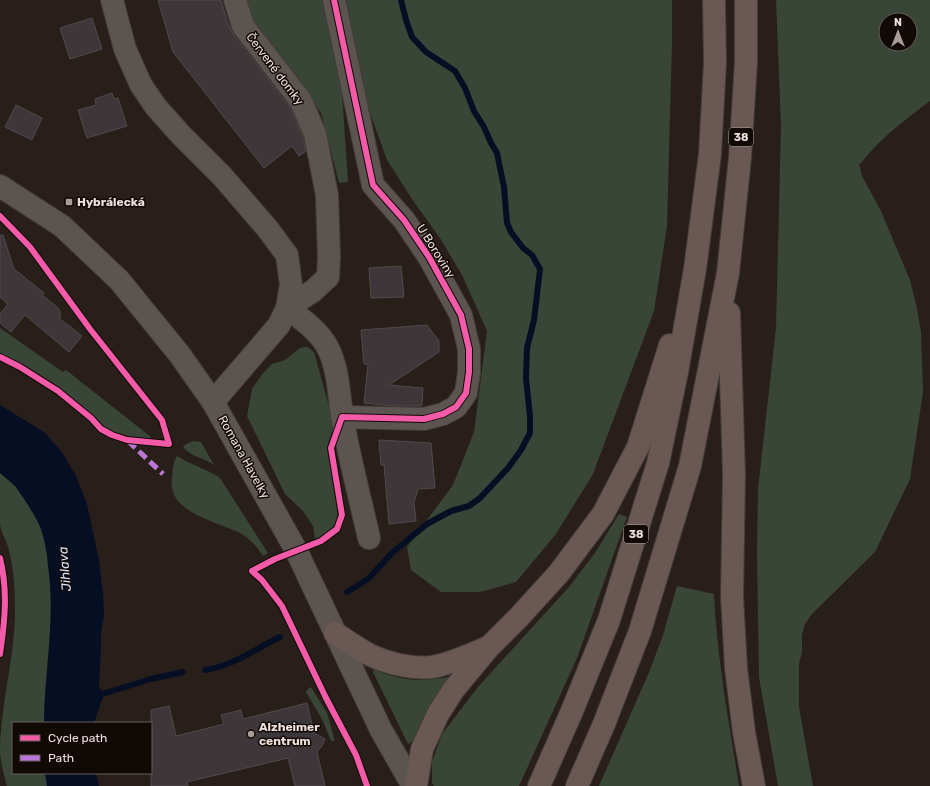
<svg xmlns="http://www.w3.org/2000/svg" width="930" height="786" viewBox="0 0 930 786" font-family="Rubik,sans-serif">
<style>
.green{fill:#394536;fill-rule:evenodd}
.water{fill:#060e24}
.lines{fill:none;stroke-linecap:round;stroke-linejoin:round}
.stream{stroke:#060e24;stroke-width:6}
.building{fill:#3d3739;stroke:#504a4c}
.minor-casing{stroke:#453c39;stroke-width:24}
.tertiary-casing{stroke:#453c39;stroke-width:24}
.trunk-casing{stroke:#453c39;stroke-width:24}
.minor{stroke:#5c5450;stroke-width:22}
.tertiary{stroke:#5c5450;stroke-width:22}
.trunk{stroke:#6a5854;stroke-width:22}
.quiet{stroke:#ba77d6;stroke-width:5;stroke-dasharray:10 5;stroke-linecap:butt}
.cycleway-casing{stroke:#110906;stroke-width:8}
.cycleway{stroke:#f35aa7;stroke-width:6}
.poi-dot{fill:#a99d97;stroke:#110906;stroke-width:1.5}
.labels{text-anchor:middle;stroke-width:3;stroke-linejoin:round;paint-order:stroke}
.shield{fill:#110906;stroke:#aca09b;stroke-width:1}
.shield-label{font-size:11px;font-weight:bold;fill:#eee1db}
.street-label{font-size:12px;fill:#eee1db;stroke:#110906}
.poi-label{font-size:12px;font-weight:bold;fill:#eee1db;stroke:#110906;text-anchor:start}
.water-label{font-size:13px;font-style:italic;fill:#d9e5fc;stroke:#110906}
</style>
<rect width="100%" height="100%" fill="#291f1a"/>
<!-- green -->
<g class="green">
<path d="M245,0h81l14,65 8,117 -9,1 -18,-70 -56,-77 -13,-15z"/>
<path d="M329,0h343v42l-5,184 -13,85 -61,163 -37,60 -40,48 -36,10h-39l-30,-22 -4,-23 46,-62 21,-53 13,-101 -24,-54 -23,-39 -26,-36 -27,-42z"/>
<path d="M776,0h154v101c-25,19 -50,37 -69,62l-2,1 3,12 19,35 29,69 7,29 4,23 2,60 -13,87 -35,73 -63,62 -7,10 -3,11v18l-3,10v44l14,79h-35l-19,-109 -2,-123 1,-65 18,-161 5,-202zM886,20h24v24h-24z"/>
<path d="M0,328l63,44 3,-2 85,67v2l-3,1 -34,-7 -6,-3c-33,-29 -67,-58 -108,-76z"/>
<path d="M305,347h3l6,5 21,76c-5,8 -8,15 -7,24 2,15 14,62 7,74 -4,7 -12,11 -20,13l-2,-13 -10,-15 -18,-17 -38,-78 5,-27 11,-16 9,-9 13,-4 15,-12z"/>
<path d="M194,441l7,1 13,23c-10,-8 -22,-7 -31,-18l3,-3z"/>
<path d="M177,456c14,9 30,13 43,22l48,75 -5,3c-6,-9 -12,-16 -21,-22 -25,-13 -76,-21 -70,-57 1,-7 1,-15 5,-21z"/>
<path d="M0,473c5,4 11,9 16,14 7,10 21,31 25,42 4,12 6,23 7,36 8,53 -4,105 -4,158h-31v50h32l3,13h-41c-3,-11 -6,-22 -7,-33 0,-46 15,-96 15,-142 0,-21 -1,-44 -7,-64 -2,-7 -7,-15 -8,-23 0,-17 0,-34 0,-51z"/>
<path d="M619,514l8,3 -50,141 -58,128h-85l-2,-3v-21l10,-28 36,-47 91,-100 26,-34z"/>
<path d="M677,586l37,8c3,65 15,128 25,192h-140l51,-116 13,-35z"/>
<path d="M374,669c28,13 50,13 79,7l-39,64 -6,4 -35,-72z"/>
<path d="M311,687l16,26 8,28h-4l-8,-20 -17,-29 1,-2z"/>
</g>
<!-- water -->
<g class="water">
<path d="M0,405l44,27 18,20 14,24 11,28 12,56 4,34 1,22 -3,17v15l-2,39 5,7 -10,29h-50c1,-53 12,-105 4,-158 -1,-13 -3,-24 -7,-36 -4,-11 -18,-32 -25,-42 -5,-5 -11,-10 -16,-14z"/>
<path d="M45,773h51l3,13h-52z"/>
</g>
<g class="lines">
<!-- stream -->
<g class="stream">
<path d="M347,592l21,-13 25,-27 34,-28 24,-13 18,-5 11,-8 28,-30 13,-18 9,-17v-17l-4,-37 1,-31 7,-28 6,-51 -8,-14 -9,-7 -12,-16 -4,-9 -3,-36 -7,-34 -6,-10 -7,-16 -10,-16 -9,-23 -10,-17 -29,-19 -14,-15 -6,-17 -5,-20"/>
<path d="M205,670c28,-4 50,-21 75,-33"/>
<path d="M96,696l55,-17 32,-7"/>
</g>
</g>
<!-- building -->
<g class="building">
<path d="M158,0h63l7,23 5,11 57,73 13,31 3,13 -7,5 -7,-10 -28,22 -91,-116z"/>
<path d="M92,18l10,31 -32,10 -10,-31z"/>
<path d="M112,93l2,6 4,-1 9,28 -40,12 -9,-28 18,-5 -1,-6z"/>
<path d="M16,105l26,13 -10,22 -27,-13z"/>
<path d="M0,235h3l11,34 30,24 -2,2 16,13 2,4v7l22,17 -13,16 -44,-37 -14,17 -11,-9v-9l8,-10 -8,-7z"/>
<path d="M401,266l3,31 -33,1 -2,-30z"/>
<path d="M427,325l12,16v11l-50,33 34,3 -1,18h-29l-29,-3 4,-39h-4l-3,-34z"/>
<path d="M379,440l52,3 4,45 -17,1 -4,13 2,19 -27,3 -5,-59h-3z"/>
<path d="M307,703l7,30 11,6 -3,7 -5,6 8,34h-30l-7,-28 -101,24 1,4h-37v-76l18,-4 7,30 48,-12 -3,-9 20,-5 2,9z"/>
</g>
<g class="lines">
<defs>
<g id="minor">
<path d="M235,0l8,26 58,75 14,33 12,61 2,62 -1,20 -15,14 -26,17c16,12 32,23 41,40 10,20 11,46 14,68 7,41 18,82 27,122"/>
<path d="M334,0l39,185 31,35 25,37 32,58 8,34v23l-3,21 -10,14 -13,7 -19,5 -82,-2"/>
</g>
<g id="tertiary">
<path d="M112,0l13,49 16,36 15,22 25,28 41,41 45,52 20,27 4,30 -4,23 -8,17 -66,77"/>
<path d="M0,186l62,40 57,54 61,75 33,47 83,148 85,180 32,56"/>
</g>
<g id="trunk">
<path d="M729,313l5,162 -2,122 4,71 8,64 10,54"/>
<path d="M335,633c11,7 22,15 33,21 18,9 49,17 69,12 17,-4 33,-11 49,-18"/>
<path d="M416,786l6,-37 16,-35 16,-25 35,-42 30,-30 40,-44 44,-59 35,-67 32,-102"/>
<path d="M539,786l33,-75 37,-91 49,-157 19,-91 18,-103 15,-115 5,-91 -1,-63"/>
<path d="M577,786l27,-62 36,-93 50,-165 38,-193 12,-115 6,-96v-62"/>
</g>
</defs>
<!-- minor casing -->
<use href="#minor" class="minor-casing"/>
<!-- tertiary casing -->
<use href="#tertiary" class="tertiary-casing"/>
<!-- trunk casing -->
<use href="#trunk" class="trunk-casing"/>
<!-- minor -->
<use href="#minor" class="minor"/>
<!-- tertiary -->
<use href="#tertiary" class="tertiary"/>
<!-- trunk -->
<use href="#trunk" class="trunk"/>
<!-- quiet -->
<path class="quiet" d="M128,441l35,33"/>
<defs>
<g id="cycleway">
<path d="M334,0l39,185 31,35 25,37 32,58 8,34v23l-3,21 -10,14 -13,7 -19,5 -82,-2 -11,31 11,67 -5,14 -16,12 -46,18 -23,12 10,9 20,26 44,92 30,57 11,31"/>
<path d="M0,216l30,31 60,82 72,91 7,24 -42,-4 -15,-5 -11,-6 -10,-11 -33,-27 -38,-24 -20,-10"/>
<path d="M0,558c8,32 5,63 0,96"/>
</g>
</defs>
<!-- cycleway casing -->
<use href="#cycleway" class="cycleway-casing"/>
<!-- cycleway -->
<use href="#cycleway" class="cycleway"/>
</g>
<!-- markers -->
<g class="poi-dot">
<rect x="65" y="198" width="8" height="8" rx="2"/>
<circle cx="251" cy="734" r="4"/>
</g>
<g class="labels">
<!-- shield labels -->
<g class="shield">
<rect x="729" y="128" width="24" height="18" rx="3"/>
<rect x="624" y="525" width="24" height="18" rx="3"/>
</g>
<g class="shield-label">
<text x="741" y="141">38</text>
<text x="636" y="538">38</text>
</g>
<!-- street labels -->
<g class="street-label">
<text transform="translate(275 69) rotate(53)" y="4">Červené domky</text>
<text transform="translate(436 251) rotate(58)" y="4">U Boroviny</text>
<text transform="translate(244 457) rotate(61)" y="4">Romana Havelky</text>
</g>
<!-- poi labels -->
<g class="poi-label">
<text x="77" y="206">Hybrálecká</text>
<text x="259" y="731">Alzheimer<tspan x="259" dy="14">centrum</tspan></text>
</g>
<!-- water labels -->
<g class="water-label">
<text transform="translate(64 569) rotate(-95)" y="5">Jihlava</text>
</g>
</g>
<!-- legend -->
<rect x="12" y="722" width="140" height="52" fill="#110906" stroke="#695f5b"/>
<rect x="20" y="735" width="20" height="6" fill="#f35aa7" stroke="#695f5b"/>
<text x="48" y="742" font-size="12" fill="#eee1db">Cycle path</text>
<rect x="20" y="755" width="20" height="6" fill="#ba77d6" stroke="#695f5b"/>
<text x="48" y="762" font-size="12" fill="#eee1db">Path</text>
<!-- north arrow -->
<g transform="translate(898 32)"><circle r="19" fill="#110906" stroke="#695f5b"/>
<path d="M0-3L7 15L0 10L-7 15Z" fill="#a99d97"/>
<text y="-6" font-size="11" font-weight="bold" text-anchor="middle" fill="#eee1db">N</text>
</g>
</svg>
